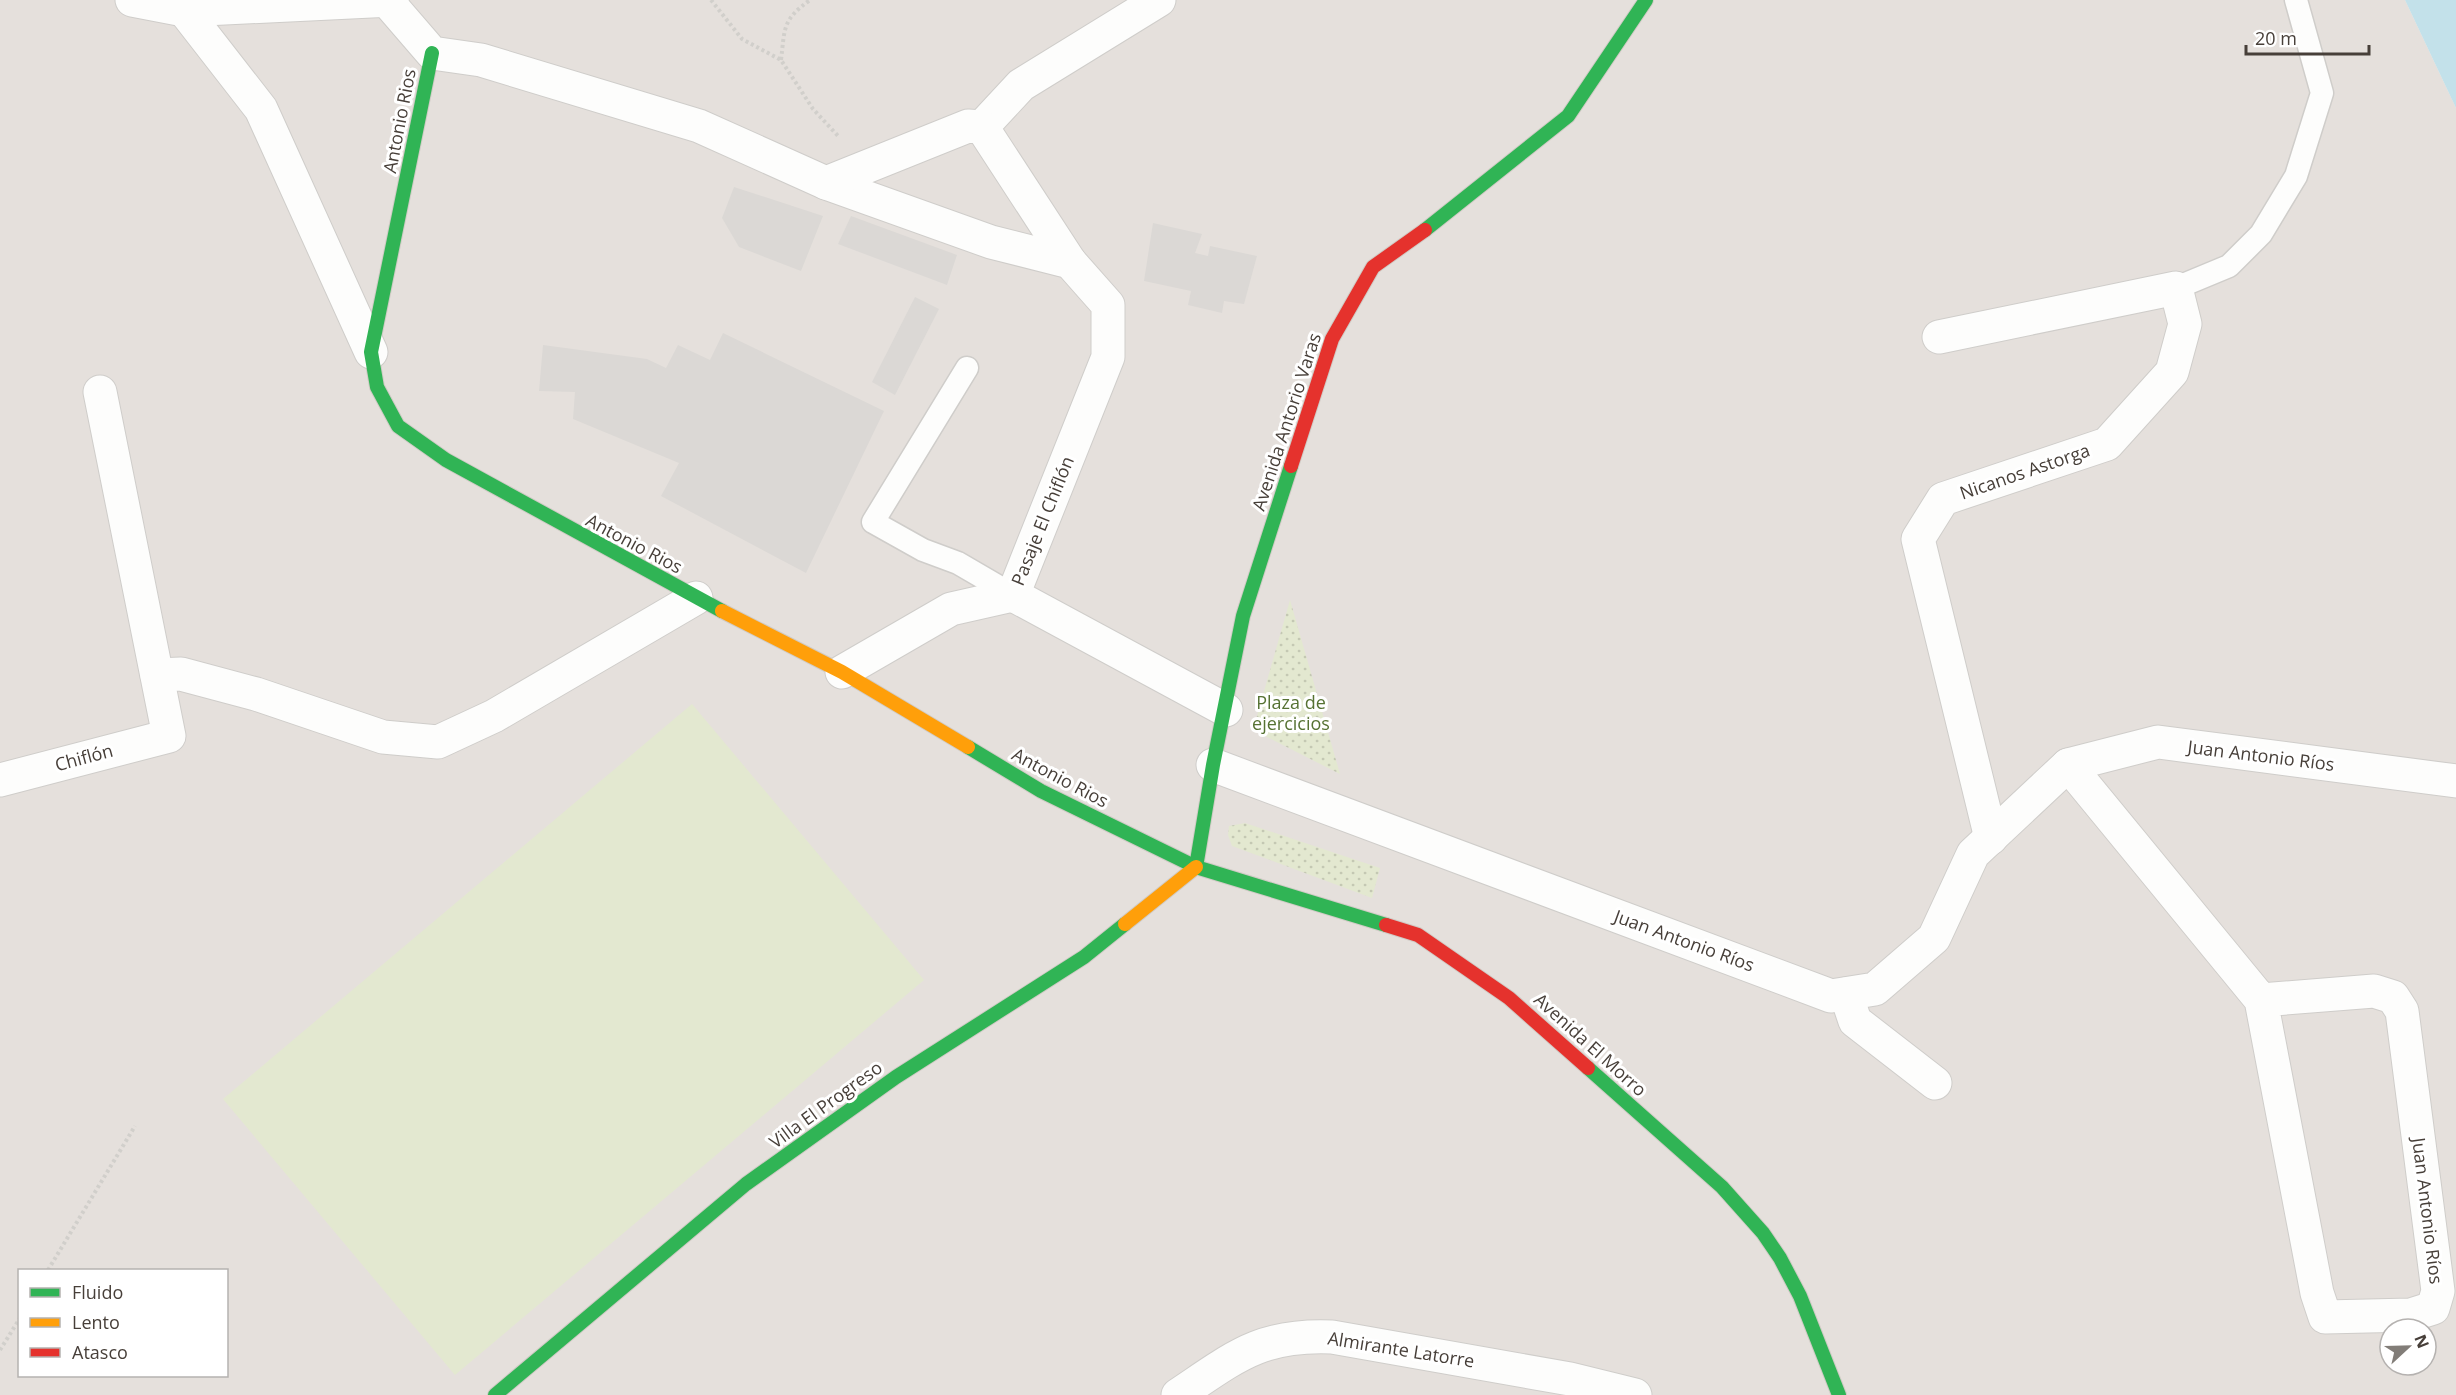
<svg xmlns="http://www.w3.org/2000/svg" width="2456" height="1395" viewBox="0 0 2456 1395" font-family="'Open Sans',sans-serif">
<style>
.residential{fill:#e5e0dc;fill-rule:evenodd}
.grass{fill:#e3e8d0}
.park{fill:url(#park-dots)}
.water{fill:#c3e1ea}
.building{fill:#dbd8d5}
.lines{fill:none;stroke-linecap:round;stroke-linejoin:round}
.lane-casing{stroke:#cfcdca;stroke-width:25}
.street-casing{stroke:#cfcdca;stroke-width:35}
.fast-casing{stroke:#d0cbc5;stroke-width:16}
.slow-casing{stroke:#d0cbc5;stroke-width:16}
.jam-casing{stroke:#d0cbc5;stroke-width:16}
.path{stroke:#d1cfcb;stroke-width:4;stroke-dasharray:3 3;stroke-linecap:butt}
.lane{stroke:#fdfdfc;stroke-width:22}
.street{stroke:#fdfdfc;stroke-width:33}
.fast{stroke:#30b455;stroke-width:14}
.slow{stroke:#ff9f0a;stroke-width:14}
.jam{stroke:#e5322d;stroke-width:14}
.labels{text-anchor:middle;stroke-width:6;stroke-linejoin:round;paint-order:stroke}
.street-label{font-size:18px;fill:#473f39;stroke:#fff}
.park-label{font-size:18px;fill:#567233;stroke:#fff}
</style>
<defs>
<pattern id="park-dots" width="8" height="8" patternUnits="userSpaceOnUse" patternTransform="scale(1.5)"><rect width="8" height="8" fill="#e3e8d0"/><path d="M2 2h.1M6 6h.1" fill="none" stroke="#c4c8b3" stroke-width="1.8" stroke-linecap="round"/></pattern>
</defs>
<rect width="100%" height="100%" fill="#f1efed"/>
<!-- residential -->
<path class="residential" d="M0,0h2405l51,108v1287h-2456zM20,1270h206v106h-206zM2390,1329h36v36h-36z"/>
<!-- grass -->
<path class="grass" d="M692,704l232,276 -469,395 -232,-276z"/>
<!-- park -->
<g class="park">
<path d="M1290,600l50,174 -87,-44z"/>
<path d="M1245,823l135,45 -8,30 -140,-52 -4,-11 1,-9z"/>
</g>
<!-- water -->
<path class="water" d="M2405,0h51v108z"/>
<!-- building -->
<g class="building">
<path d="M734,187l89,29 -22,55 -62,-24 -17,-29z"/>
<path d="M851,216l106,39 -10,30 -109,-41z"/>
<path d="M1153,223l49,11 -7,19 13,3 2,-10 47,10 -13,48 -20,-3 -2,12 -34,-8 3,-14 -47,-10z"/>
<path d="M915,297l24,12 -44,86 -23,-13z"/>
<path d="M723,333l161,78 -78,162 -145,-77 18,-33 -106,-44 2,-27 -36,-1 4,-46 104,14 19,9 12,-23 32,15z"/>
</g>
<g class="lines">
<defs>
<g id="lane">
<path d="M2176,288l53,-22 32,-32 35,-58 26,-83 -26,-93"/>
<path d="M967,368l-94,154 50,28 35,13 55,32"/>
</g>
<g id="street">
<path d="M132,0l52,10 208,-10"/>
<path d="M388,2l44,51 49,7 218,66 127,57 165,59 79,20 38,43v52l-95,238 213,115"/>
<path d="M184,10l77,99 110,243"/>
<path d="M982,127l39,-42 138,-85"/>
<path d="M982,127l88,135"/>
<path d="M826,183l142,-57 14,1"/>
<path d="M1939,337l237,-49 9,36 -13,48 -65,72 -164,55 -25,40 73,299"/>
<path d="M842,672l109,-63 62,-14"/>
<path d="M157,675l24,-1 75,20 127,43 55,5 56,-26 202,-118"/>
<path d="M1213,765l618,231 44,-7 59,-51 39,-84 95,-89 90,-23 298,39"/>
<path d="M2068,765l193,235 56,293 8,24 86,-2 22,-7 5,-17 -36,-280 -9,-14 -19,-6 -113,9"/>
<path d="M0,780l169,-44 -69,-344"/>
<path d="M1846,994l9,27 80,62"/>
<path d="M1178,1395c57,-38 82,-61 154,-58l238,42 65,16"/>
</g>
<g id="fast">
<path d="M432,53l-61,299 6,35 21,39 48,34 276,151"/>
<path d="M1425,230l143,-114 78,-116"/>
<path d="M968,747l73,44 155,76 190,58"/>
<path d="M1196,867l17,-102 30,-149 48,-150"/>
<path d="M1588,1068l134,119 41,46 17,25 20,38 39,99"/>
<path d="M495,1395l251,-211 150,-107 188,-120 41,-33"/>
</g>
<g id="slow">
<path d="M722,611l120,61 126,75"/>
<path d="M1125,924l71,-57"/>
</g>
<g id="jam">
<path d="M1291,466l41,-127 41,-72 52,-37"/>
<path d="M1386,925l32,10 91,63 79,70"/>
</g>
</defs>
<!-- lane casing -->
<use href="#lane" class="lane-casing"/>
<!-- street casing -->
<use href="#street" class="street-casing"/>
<!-- fast casing -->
<use href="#fast" class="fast-casing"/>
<!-- slow casing -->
<use href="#slow" class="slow-casing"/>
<!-- jam casing -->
<use href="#jam" class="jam-casing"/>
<!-- path -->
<g class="path">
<path d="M711,0l31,39 39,21 32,49 26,28"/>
<path d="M781,60c4,-32 1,-40 29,-60"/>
<path d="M48,1270l87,-144"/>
<path d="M0,1350l20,-32"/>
</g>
<!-- lane -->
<use href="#lane" class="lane"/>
<!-- street -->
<use href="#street" class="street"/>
<!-- fast -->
<use href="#fast" class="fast"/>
<!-- slow -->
<use href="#slow" class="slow"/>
<!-- jam -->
<use href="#jam" class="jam"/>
</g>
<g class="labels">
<!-- street labels -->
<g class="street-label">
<text transform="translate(400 121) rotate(-79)" y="6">Antonio Rios</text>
<text transform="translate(1287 422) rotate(-72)" y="6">Avenida Antorio Varas</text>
<text transform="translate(2025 472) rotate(-19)" y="6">Nicanos Astorga</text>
<text transform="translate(1043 521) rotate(-68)" y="6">Pasaje El Chiflón</text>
<text transform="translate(634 544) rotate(28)" y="6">Antonio Rios</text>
<text transform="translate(2261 756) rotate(7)" y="6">Juan Antonio Ríos</text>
<text transform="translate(84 758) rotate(-15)" y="6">Chiflón</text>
<text transform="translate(1060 778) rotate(28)" y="6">Antonio Rios</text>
<text transform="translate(1684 941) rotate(20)" y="6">Juan Antonio Ríos</text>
<text transform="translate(1590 1045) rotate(42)" y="6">Avenida El Morro</text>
<text transform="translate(826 1105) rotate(-36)" y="6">Villa El Progreso</text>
<text transform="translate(2427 1211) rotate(83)" y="6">Juan Antonio Ríos</text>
<text transform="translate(1401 1350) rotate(9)" y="6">Almirante Latorre</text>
</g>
<!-- park labels -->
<g class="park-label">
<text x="1291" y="709">Plaza de<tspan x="1291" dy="21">ejercicios</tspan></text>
</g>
</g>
<!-- legend -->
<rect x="18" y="1269" width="210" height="108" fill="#ffffff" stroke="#b5b2b0" stroke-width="1.5"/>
<rect x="30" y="1288" width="30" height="9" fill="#30b455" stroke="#b5b2b0" stroke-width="1.5"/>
<text x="72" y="1299" font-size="18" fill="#473f39">Fluido</text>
<rect x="30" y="1318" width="30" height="9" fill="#ff9f0a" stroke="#b5b2b0" stroke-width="1.5"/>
<text x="72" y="1329" font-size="18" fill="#473f39">Lento</text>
<rect x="30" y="1348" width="30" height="9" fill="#e5322d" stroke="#b5b2b0" stroke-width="1.5"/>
<text x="72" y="1359" font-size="18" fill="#473f39">Atasco</text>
<!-- north arrow -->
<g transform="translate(2408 1347) rotate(68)"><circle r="28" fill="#ffffff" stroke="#b5b2b0" stroke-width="1.5"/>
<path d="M0-4.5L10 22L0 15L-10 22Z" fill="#827d78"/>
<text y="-9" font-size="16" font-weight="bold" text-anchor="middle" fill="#473f39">N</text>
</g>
<!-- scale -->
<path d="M2246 45v9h123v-9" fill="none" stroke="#473f39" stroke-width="3"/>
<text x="2255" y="45" font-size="18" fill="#473f39" stroke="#ffffff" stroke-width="4.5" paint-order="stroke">20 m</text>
</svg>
